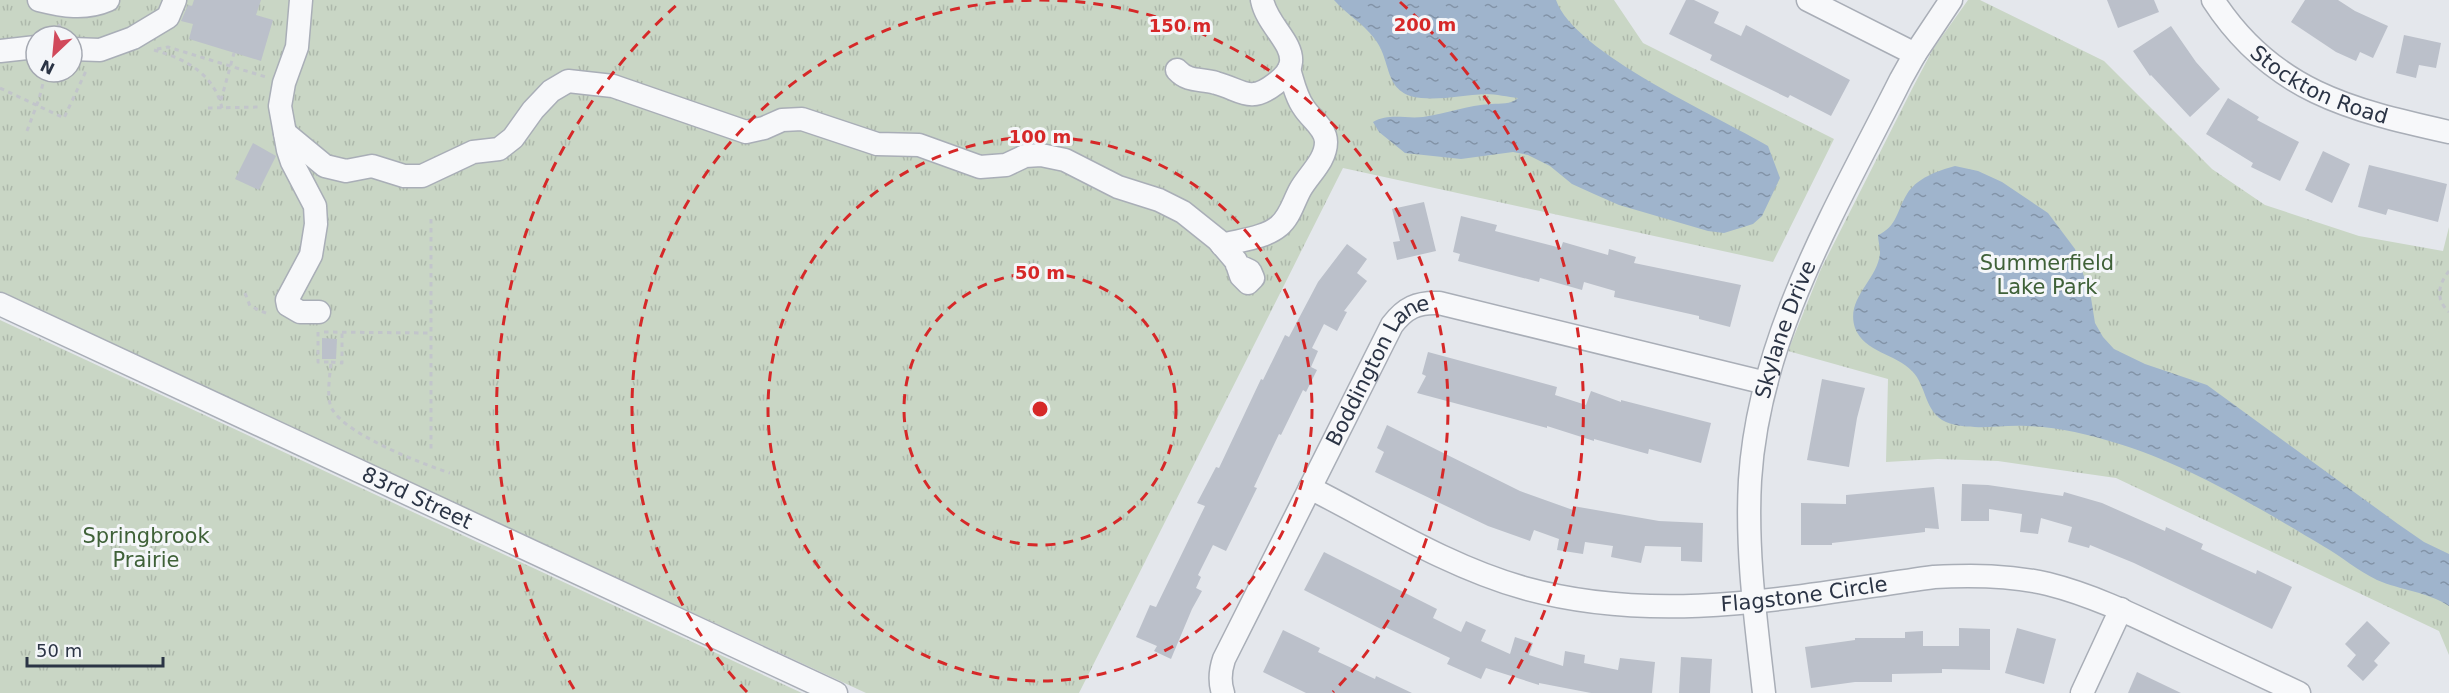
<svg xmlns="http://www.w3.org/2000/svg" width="2449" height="693" viewBox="0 0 2449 693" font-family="'DejaVu Sans',sans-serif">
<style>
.grass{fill:url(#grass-tufts);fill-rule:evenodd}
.water{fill:url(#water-ripples)}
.building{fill:#bbc0ca}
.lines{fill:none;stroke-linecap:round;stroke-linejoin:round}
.minor-casing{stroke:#a9aeb7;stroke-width:25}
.path{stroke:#c2c5cb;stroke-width:3;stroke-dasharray:4.5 4.5;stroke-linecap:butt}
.minor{stroke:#f7f8fa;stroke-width:22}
.ring{fill:none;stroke:#d62828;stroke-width:3;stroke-dasharray:10 8}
.labels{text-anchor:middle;stroke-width:6;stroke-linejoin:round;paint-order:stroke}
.street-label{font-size:21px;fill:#2b3445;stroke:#f4f6f9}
.park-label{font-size:21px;fill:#3f6138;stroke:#f4f6f9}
.centre{fill:#d62828;stroke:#f4f6f9;stroke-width:3}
.ring-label{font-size:18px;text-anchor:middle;font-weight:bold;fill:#d62828;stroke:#f4f6f9;stroke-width:6;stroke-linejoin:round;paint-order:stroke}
</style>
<defs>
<pattern id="grass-tufts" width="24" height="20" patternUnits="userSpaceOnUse" patternTransform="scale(1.5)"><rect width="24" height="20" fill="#c9d6c5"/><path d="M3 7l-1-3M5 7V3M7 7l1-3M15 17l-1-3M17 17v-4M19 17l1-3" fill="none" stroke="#adb8ab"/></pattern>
<pattern id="water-ripples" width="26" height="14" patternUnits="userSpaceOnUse" patternTransform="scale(1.5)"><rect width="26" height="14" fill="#9fb4cc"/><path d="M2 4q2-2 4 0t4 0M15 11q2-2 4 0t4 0" fill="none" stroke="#8293a7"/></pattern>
</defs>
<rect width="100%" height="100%" fill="#e4e7ec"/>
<!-- grass -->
<g class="grass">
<path d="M0,0h1614l29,43 191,96 -61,123 -430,-94 -264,525h-213l-866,-401zM36,36h36v36h-36z"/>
<path d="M1968,0h12l124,61 108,108 53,36 94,31 84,15 6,-24v428l-10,-24 -323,-153 -118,-17 -60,-2 -52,3 2,-83 -100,-28 33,-82 91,-180 21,-40z"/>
<path d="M0,320l802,373h-802z"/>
</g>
<!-- water -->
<g class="water">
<path d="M1334,0h222c18,53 162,116 212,146l12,32 -18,38 -9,8 -29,9 -16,-2 -89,-26 -25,-11 -22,-10 -22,-18 -22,-11 -15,-3 -52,7 -56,-6 -26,-21 -6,-10c16,-9 32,-3 50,-5 23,-3 45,-12 68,-13 10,-1 19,1 27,-6 -10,-1 -22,-4 -32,-4 -22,1 -43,6 -65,4 -39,-4 -28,-37 -47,-60 -11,-15 -28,-24 -40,-38z"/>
<path d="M1955,166l23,5 24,11 46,31 27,36 16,49 4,25 8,14 11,12 31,15 62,21 191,139 26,18 25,12v52c-21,-14 -49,-16 -72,-26 -19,-9 -36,-24 -54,-34 -62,-37 -138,-83 -207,-103 -28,-9 -59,-16 -89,-17 -26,-2 -55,6 -81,-4 -22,-10 -19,-36 -34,-51 -16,-17 -48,-19 -57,-43 -10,-30 23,-48 25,-75 0,-6 -2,-13 -2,-18 19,-8 19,-25 29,-41 10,-16 30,-23 48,-28z"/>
</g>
<!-- building -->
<g class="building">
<path d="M194,0h67l-5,15 17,5 -12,41 -72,-22 4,-15 -12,-3 7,-16 4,1z"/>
<path d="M1686,0h8l25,12 -5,11 27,13 5,-11 104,55 -19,36 -41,-21 -2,3 -78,-38 2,-5 -43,-21z"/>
<path d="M2107,0h47l5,12 -41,16z"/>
<path d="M2305,0h33l17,11 33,15 -15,32 -13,-6 -4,9 -20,-9 -45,-30z"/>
<path d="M2171,26l25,36 24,27 -30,28 -39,-42 -1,1 -17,-25z"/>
<path d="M2404,35l37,8 -5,25 -17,-3 -3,13 -20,-5z"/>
<path d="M2228,98l31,19 -2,3 42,22 -19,39 -29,-14 2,-4 -47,-29z"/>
<path d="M253,143l23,13 -17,34 -24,-11z"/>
<path d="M2323,151l27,13 -18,39 -27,-13z"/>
<path d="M2369,165l78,19 -9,38 -50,-13 -2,6 -28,-8z"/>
<path d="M1424,202l12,49 -39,9 -4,-18 7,-1 -8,-32z"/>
<path d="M1461,216l36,9 -2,6 66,17 2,-6 45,13 1,-6 27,8 -2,6 107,22 -11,42 -31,-8v-3l-85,-19 1,-6 -31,-9 -2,8 -42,-12 -1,4 -81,-21 2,-7 -7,-2z"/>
<path d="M1347,244l20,15 -10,14 10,8 -23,30 3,1 -10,19 -13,-7 -12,24 6,3 -7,16 6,3 -11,22 -3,-2 -22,45 -2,-1 -25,53 3,1 -31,63 -13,-6 -15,30 3,2 -5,11 6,3 -10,18 -21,50 -17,-8 3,-5 -21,-9 14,-32 6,2 49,-101 -8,-3 19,-36 3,1 42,-89 2,1 22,-45 4,2 29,-55z"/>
<path d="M322,338l15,1 -1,20h-14z"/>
<path d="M1428,352l129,35 -2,8 31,10 5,-14 30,11v-2l90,23 -10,40 -52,-14 -1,5 -54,-15v2l-47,-15v2l-130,-35 9,-17 -4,-2z"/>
<path d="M1822,379l43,9 -8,30 -8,49 -42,-7z"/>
<path d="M1387,425l133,66 53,19v-4l86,15 44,2 -1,39 -21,-1v-14l-36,-1 -4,17 -30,-6 2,-11 -28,-4 -2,12 -26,-4 2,-11 -25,-9 -4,11 -42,-15 -113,-54 9,-20 -7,-4z"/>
<path d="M1962,484l26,1 75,11 1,-4 38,11 63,28 1,-4 37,17 -2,5 55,25 1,-4 35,17 -20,42 -138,-66 -44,-18 -1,3 -21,-6 4,-15 -31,-9 -3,16 -18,-2 2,-18 -33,-5v12h-28z"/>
<path d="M1934,487l5,42 -14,-1v4l-93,11v2h-31v-42l45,1v-9z"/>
<path d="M1324,552l113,57 -4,9 28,14 5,-11 20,9 -5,11 29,13 5,-17 18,6 -4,12 34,11 2,-15 20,4 -1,8 34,7 2,-12 35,4 -3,31h-61l-52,-10v2l-53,-17 -5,11 -34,-15 3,-6 -65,-31 -2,3 -79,-40z"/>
<path d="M2367,621l23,22 -16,18 4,4 -15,16 -16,-15 9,-11 -11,-11z"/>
<path d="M1959,628l31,1v41l-48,-1v4l-50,1v8h-37l-44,6 -6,-41 50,-7v-2h50v-6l18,-1v15h36z"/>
<path d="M2017,628l39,11 -12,45 -39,-11z"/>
<path d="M1283,630l37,18 -2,4 57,27 1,-3 36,17h-106l-43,-21z"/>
<path d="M1681,657l31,2 -2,34h-31z"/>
<path d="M2137,672l44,21h-53z"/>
</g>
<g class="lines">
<defs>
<g id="minor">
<path d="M39,0c24,6 46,10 69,0"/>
<path d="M301,0l-4,47 -13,36 -4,23 8,44 4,12 23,44 1,18 -5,31 -24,45 1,5 12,7h19"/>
<path d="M1808,0l107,54"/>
<path id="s1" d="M2213,0c59,91 137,110 236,132"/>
<path d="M72,49l28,1 33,-12 35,-21 7,-17"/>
<path d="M0,51l36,-4"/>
<path d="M1177,70c12,13 24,8 39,13 26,7 33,21 59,1 8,-6 15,-12 16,-22 2,-20 -24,-37 -29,-62"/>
<path d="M285,133l40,33 21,5 26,-5 32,10h18l51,-24 26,-3 14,-11 20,-28 18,-19 17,-10 45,5 133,46 18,-4 18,-8 20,-1 75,25 42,1 61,22 26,-2 19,-9 16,-1 24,5 53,27 41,13 24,12 35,28 18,21 5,15 7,7 5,-5 -3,-7 -13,-6"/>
<path d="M1222,245c18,-5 43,-7 57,-19 11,-9 14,-23 21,-36 8,-15 26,-29 26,-48 0,-14 -15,-23 -22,-34 -8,-11 -11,-26 -15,-39"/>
<path id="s2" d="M0,304l836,389"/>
<path id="s3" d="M1310,488c69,35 139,79 214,100 138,38 271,8 410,-11 38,-2 76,-2 114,7 44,11 85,31 127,51 41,19 83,39 124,58"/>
<path id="s4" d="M1223,693c-4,-12 -3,-22 1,-34l168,-334c13,-17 25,-23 47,-22l327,80"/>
<path id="s5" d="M1764,693c-8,-71 -18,-141 -14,-213 9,-145 87,-273 151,-401l14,-25 36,-54"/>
<path d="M2082,693l39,-84"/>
</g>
</defs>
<!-- minor casing -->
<use href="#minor" class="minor-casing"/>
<!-- path -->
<g class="path">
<path d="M53,36l7,-12"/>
<path d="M157,49l11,-2 98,30"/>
<path d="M154,50c32,9 60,24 68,58"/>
<path d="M0,88l64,30 22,-47 2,-1"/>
<path d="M221,100l13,-47"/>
<path d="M208,108l52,-1"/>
<path d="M27,131l12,-32 7,-27"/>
<path d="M431,219v232"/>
<path d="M2449,271c-11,14 -14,28 0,41"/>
<path d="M245,293l5,13 20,9"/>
<path d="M318,332v30h13c-1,13 -4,30 -1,42 7,28 93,60 120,69"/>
<path d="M324,332l106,1"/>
<path d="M331,362l11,1v-30"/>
</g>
<!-- minor -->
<use href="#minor" class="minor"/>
</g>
<!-- distance rings -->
<g class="ring">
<circle cx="1040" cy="409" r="136"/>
<circle cx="1040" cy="409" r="272"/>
<path d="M747 692A408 408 0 1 1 1333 692"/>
<path d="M574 689A544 544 0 0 1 680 2M1400 2A544 544 0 0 1 1506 689"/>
</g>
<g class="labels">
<!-- street labels -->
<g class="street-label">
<text dy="7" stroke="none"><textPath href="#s1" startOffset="140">Stockton Road</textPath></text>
<text dy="7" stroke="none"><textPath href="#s5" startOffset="369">Skylane Drive</textPath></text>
<text dy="7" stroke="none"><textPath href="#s4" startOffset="364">Boddington Lane</textPath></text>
<text dy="7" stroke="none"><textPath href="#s2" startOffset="460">83rd Street</textPath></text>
<text dy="7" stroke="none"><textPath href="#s3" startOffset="519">Flagstone Circle</textPath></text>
</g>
<!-- park labels -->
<g class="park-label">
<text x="2047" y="270">Summerfield<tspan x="2047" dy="24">Lake Park</tspan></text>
<text x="146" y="543">Springbrook<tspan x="146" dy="24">Prairie</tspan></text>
</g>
</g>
<circle cx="1040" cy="409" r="9" class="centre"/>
<g class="ring-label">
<text x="1425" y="31">200 m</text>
<text x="1180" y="32">150 m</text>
<text x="1040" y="143">100 m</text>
<text x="1040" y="279">50 m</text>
</g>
<!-- north arrow -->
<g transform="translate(54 54) rotate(206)"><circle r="28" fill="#f4f6f9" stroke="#a4a8b1" stroke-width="1.5"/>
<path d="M0-4.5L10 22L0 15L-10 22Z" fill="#d1495b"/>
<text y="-9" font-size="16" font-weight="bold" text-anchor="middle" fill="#2b3445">N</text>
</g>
<!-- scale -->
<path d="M27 657v9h136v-9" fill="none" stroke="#2b3445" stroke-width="3"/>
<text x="36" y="657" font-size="18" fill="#2b3445" stroke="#f4f6f9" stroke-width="4.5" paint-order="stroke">50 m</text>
</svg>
